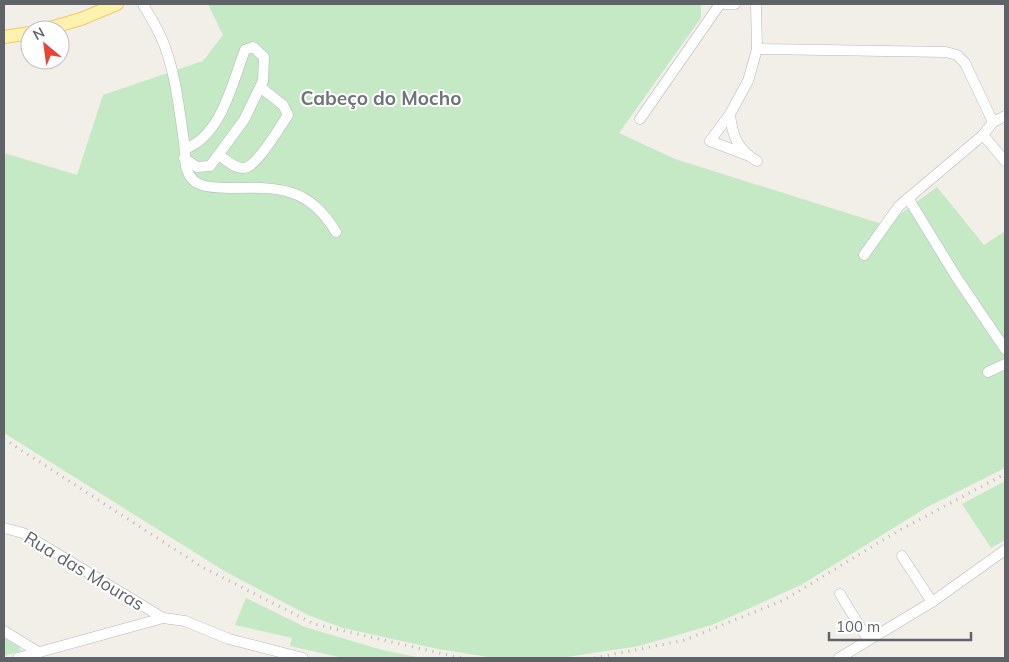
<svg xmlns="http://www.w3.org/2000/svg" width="1009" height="662" viewBox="0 0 1009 662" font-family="Mulish,sans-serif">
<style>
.green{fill:#c5e8c5}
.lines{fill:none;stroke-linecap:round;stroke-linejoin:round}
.minor-casing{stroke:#b5b8bc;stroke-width:11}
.major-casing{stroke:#f2c960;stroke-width:14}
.minor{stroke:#fff;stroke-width:10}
.major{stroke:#fff2af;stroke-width:12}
.rail{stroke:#b6b7b8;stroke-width:3;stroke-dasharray:1 6;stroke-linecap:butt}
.labels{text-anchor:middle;stroke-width:4;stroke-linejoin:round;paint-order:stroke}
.street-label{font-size:18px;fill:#5f6368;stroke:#fff}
.neighbourhood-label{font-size:19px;font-weight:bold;fill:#70757a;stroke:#fff}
</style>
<rect width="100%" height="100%" fill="#f1efe8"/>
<!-- green -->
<g class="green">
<path d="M208,4h493v14l-82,115 56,26 210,66 52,-38 47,58 21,-14v237l-76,38 -128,79 -89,40 -73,21 -72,11 -73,1 -56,-9 -95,-21 -35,-13 -82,-43 -222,-139v-280l73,22 26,-80 100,-34 20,-26z"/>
<path d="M1005,481v59l-14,8 -29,-44z"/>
<path d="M246,598l59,29 77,23 40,8h-79l-53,-12 2,-8 -57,-13z"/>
<path d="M4,638l15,9 2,4 -17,5z"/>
</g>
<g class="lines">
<defs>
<g id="minor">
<path d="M143,4c6,11 13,22 18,33 14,31 18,71 23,105 2,15 -2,31 13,41 9,5 24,5 34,5 49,-1 78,-1 105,44"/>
<path d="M725,4h10"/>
<path d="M756,4l1,45 189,3 11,3 8,8 28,59"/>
<path d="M730,114l18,-33 9,-32"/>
<path d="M640,119l80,-115"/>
<path d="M993,122l12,-6"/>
<path d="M983,135l22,26"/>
<path d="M219,155c7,5 15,13 24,13 13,1 37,-42 45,-53l-5,-10 -23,-18"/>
<path d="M747,155l-37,-14 20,-27c2,22 8,36 27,47"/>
<path d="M184,158l13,9 13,-1 34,-46 16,-33 3,-6 1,-24 -11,-10 -8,3c-13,33 -23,85 -60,99"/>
<path d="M908,198l49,80 48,71"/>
<path d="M864,255l35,-49 84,-71 10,-13"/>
<path d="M988,372l17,-8"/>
<path d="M4,528l19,5 140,85"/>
<path d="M902,556l30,46"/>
<path d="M840,594l28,46"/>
<path d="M4,631l34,21"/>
<path d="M18,658l145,-40 22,3 44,18 74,19"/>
<path d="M839,658l93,-56 73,-52"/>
</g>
<g id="major">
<path d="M43,30l38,-11 36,-15"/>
<path d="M4,37l26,-4"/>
</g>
</defs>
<!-- minor casing -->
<use href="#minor" class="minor-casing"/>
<!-- major casing -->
<use href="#major" class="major-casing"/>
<!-- minor -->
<use href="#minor" class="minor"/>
<!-- major -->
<use href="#major" class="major"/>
<!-- rail -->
<g class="rail">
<path d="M4,439l198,128 112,57 147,34"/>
<path d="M594,658l91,-18 99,-40 114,-69 107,-57"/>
</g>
</g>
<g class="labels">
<!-- street labels -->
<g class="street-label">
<text transform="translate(84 571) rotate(31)" y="6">Rua das Mouras</text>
</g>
<!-- neighbourhood labels -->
<g class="neighbourhood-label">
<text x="381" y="105">Cabeço do Mocho</text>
</g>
</g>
<!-- border -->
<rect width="1009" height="662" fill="none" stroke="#5f6368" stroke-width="10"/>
<!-- north arrow -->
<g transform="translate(45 45) rotate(331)"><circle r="24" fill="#ffffff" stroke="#bfc1c3"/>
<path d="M0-4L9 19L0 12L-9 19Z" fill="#ea4335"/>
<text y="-8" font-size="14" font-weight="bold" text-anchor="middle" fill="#5f6368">N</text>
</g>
<!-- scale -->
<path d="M829 632v8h142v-8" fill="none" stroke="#5f6368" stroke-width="2.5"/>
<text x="836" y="632" font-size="15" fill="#5f6368" stroke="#ffffff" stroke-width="4" paint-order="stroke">100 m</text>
</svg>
